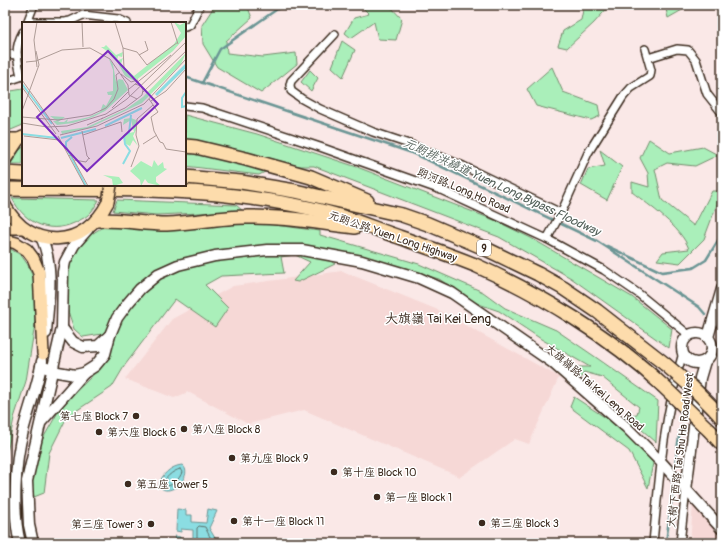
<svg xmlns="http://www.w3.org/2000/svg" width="727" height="548" viewBox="0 0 727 548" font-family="Pangolin,'LXGW WenKai TC',sans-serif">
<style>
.built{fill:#f6d8d6}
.green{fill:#aaefba;stroke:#728c6c}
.water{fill:#8bdde2;stroke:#6b9594}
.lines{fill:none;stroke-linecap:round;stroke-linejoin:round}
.shore{stroke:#5b726c;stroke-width:1}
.stream{stroke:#6b9594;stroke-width:2.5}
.street-casing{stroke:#3b2a1e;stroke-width:10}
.secondary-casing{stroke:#3b2a1e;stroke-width:13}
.primary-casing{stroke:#3b2a1e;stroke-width:14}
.highway-casing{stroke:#3b2a1e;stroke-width:16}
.street{stroke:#fff;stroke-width:7}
.secondary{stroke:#fff;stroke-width:10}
.primary{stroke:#fddcac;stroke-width:11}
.highway{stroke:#fddcac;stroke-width:13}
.primary-bridge-casing{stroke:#3b2a1e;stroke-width:14;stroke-linecap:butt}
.highway-bridge-casing{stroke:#3b2a1e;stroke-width:16;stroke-linecap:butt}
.primary-bridge{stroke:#fddcac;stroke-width:11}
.highway-bridge{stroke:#fddcac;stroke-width:13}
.poi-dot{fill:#3b2a1e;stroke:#fff;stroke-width:1.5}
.labels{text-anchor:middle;stroke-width:3;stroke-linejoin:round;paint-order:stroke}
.shield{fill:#fff;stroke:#766a62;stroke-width:1}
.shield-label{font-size:10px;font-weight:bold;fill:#3b2a1e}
.street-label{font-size:11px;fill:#3b2a1e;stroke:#fff}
.poi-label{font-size:11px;fill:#3b2a1e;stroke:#fff;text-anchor:start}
.water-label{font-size:12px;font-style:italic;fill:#536059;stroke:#fff}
.quarter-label{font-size:13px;fill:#3b2a1e;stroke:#fff}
.inset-river{fill:none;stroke:#8bdde2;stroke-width:2}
.inset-road{fill:none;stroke:#ae9c97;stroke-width:1}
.view{fill:#7b2cbf;fill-opacity:0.15;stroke:#7b2cbf;stroke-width:2}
.inset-edge{fill:none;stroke:#3b2a1e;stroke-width:2}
</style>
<rect width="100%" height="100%" fill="#fae8e7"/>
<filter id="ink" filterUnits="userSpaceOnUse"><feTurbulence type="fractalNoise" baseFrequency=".025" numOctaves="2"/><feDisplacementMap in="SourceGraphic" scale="8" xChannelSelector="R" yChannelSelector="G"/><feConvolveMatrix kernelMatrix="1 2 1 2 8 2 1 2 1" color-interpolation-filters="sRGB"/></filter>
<g filter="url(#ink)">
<!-- built -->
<g class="built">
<path d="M342,271l96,39 121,67 -30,67 -14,-5 -55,38 -156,-67 -56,14 -60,-32 -14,6 -49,-19 47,-60 61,-33z"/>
<path d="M693,505l29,33v5h-32z"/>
</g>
<!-- green -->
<g class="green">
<path d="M215,5h32l5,13 -26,23 1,12 36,4 33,-4 1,11 -36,29 -44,-26 -14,-23 -1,-19z"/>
<path d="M368,5h21l13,14 -6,21 -18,-1 -4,-17 -23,16 -6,-5 9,-15 15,-4 -7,-7z"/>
<path d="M584,5h26l-16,18 -27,25 -9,-2 5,-15 18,-11z"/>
<path d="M665,5h26l-23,13z"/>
<path d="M342,41l13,9 -12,27 -11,-10z"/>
<path d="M552,67l11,25 35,13 2,11 -9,4 -55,-14 -9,-17z"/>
<path d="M310,70l8,8 -7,13 -10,-9z"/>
<path d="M23,89v36l-12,5 -6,-1v-37z"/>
<path d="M185,115l72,19 100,33 137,53 37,18 101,59 40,32 -3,19 -98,-70 -72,-41 -185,-71h-15l-49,-13 -65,-13z"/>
<path d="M649,139l21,14 33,-6 15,8 -23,11 -28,-3 -12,6 7,31 32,26 18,-35h10l-18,48 -24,24 -23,-3 6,-8 26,-3c-8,-22 -39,-43 -57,-57v-10l17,5 -1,-14 -8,-15z"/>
<path d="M23,147v17h-12l7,-12z"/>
<path d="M600,150l22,17 -15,33 -26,-15 7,-16 17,-3z"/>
<path d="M185,151l41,8 41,12 -8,4 -74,-9z"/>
<path d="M12,198l87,2c-3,5 -7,12 -11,15 -2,2 -6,4 -8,5 -27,16 -55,5 -68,-22z"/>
<path d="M117,200l119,5 7,6 -87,4 -43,-4z"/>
<path d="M245,223l23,1 52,7v4l99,29 64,28 22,16 51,22 38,26 64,45 -2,41 -22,-19 -3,15 22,25 -5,25 -19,-37 -59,-44 4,-10 32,21 31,-4 2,-7 -37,-30 -18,-5 -7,12 -11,-5 5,-12h19l-49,-28 -42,-28 -26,-9 -34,-23 -24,-7 -89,-14 9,6 -37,18 -5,-1 17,-19 -15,-7 -14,2 3,16 -63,3 -16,9 23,23 -13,19 -40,-28 -50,66 -13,22 -45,30 -18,36 -5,40 -10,4 -3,-17 6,-31 25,-44 28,-27 16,-19 9,-27 -32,5 -9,-8 -7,-21 1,-40 5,-15 11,-14 17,-11 10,-2 72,3z"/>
<path d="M5,246l16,9 7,10 6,15 1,44 -9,57 -12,37 -9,45v-123l1,-5 -1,-7z"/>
</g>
<!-- water -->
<g class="water">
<path d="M182,465c14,10 -15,36 -23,20 2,-10 12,-19 23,-20z"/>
<path d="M177,509l9,1v5h6v7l14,1 2,-14 9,2 -8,17 9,15h-43v-7l5,1v3h13v-10l-12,-1v3l-5,-1z"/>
</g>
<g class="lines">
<!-- shore -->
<g class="shore">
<path d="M180,469l2,3c-2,7 -10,15 -18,14 -1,-8 9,-15 16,-17z"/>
<path d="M195,543l2,-3v-12l2,-2 6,1 8,16"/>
</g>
<!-- stream -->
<g class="stream">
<path d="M185,77l230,77 182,87 102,66 6,7"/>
<path d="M202,83l18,-34 63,-44"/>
<path d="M607,246l55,26 31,-4 13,-8 16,-26"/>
<path d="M720,331l2,2"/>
<path d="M674,473l5,-37"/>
<path d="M666,543l8,-63"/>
</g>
<defs>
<g id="street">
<path d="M28,22h37l5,-1 13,-6 35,4 9,4"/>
<path d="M27,23l7,-18"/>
<path d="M185,27l5,-2 10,-20"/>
<path d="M335,34l-44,47 -1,4 1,6 11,8 18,10 53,23 36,12 54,22 98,47"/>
<path d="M5,54l12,1"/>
<path d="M648,58l29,-9 11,1 8,10 11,34 15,19"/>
<path d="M21,76c-4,-18 -7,-28 2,-44"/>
<path d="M5,82l18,-6"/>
<path d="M185,106l17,2 118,39 121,43 106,49 57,31 35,24 50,41"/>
<path d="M547,239l14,-26 27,-60 35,-56 8,-9 19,-12 1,-6 -6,-21"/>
<path d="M653,543c6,-64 11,-129 30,-190"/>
<path d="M680,543l6,-53"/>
</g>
<g id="secondary">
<path d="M41,237c14,29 7,65 5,96"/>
<path d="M62,328l11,14 10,5 15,-1 12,-11"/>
<circle cx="697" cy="348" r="15"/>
<path d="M708,337l14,-48"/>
<path d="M41,366l17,6 17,3 9,-2 11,-7 10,-12 5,-19 7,-17 11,-15 12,-14 18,-15 20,-9 37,-9 52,-6h35l60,11 57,17 33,15 101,70 73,64 35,35 61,67"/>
<path d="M42,421l42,-48"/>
<path d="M686,490l14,-112 5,-17"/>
<path d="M20,543c-8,-30 -5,-82 3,-112 6,-23 15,-47 19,-70"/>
<path d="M33,543l-4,-18 -2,-44 35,-153 1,-56 2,-10 9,-17 14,-16"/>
</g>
<g id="primary">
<path d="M5,139h14"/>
<path d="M5,160l14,-21 4,-2"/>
<path d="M5,205c25,47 80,44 103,-3"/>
<path d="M5,228h17"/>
<path d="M5,240l11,3 11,7 6,8 6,14 4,82"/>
</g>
<g id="highway">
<path d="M185,146l11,1 50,12 65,18 56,24"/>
<path d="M5,173l18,1"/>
<path d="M185,177l56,5 54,9 107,24 26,9 54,23 56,27 25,14 34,23 68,53"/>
<path d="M5,189c76,1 154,-2 230,7 33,4 68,9 101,19 21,6 42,15 63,22 25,9 51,18 76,28 65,29 136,72 187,120"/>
<path d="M97,220c24,-1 46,4 70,4 26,-1 53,-7 79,-7 37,-1 73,6 109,10"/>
<path d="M714,409l8,9"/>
<path d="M710,431l12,13"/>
</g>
</defs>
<!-- street casing -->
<use href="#street" class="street-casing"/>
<!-- secondary casing -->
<use href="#secondary" class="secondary-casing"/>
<!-- primary casing -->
<use href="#primary" class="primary-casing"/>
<!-- highway casing -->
<use href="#highway" class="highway-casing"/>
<!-- street -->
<use href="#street" class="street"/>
<!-- secondary -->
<use href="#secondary" class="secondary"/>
<!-- primary -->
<use href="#primary" class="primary"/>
<!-- highway -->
<use href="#highway" class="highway"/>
<defs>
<path id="primary-bridge" d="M108,202l3,-17"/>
<g id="highway-bridge">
<path d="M665,364l28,24 21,21"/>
<path d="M662,385l48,46"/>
</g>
</defs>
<!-- primary-bridge casing -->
<use href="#primary-bridge" class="primary-bridge-casing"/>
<!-- highway-bridge casing -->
<use href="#highway-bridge" class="highway-bridge-casing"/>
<!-- primary-bridge -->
<use href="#primary-bridge" class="primary-bridge"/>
<!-- highway-bridge -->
<use href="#highway-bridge" class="highway-bridge"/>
</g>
</g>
<!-- markers -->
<g class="poi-dot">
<circle cx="136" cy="416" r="4"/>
<circle cx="184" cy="429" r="4"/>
<circle cx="99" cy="432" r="4"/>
<circle cx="232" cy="458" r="4"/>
<circle cx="334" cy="472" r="4"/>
<circle cx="128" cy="484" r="4"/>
<circle cx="377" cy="497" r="4"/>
<circle cx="234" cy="521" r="4"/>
<circle cx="482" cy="523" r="4"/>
<circle cx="151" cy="524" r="4"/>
</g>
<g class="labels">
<!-- shield labels -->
<rect class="shield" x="477" y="240" width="14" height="16" rx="3"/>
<g class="shield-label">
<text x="484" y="252">9</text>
</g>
<!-- street labels -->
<g class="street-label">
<text transform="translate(464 190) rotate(23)" y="4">朗河路 Long Ho Road</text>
<text transform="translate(393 236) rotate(19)" y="4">元朗公路 Yuen Long Highway</text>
<text transform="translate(595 387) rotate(41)" y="4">大旗嶺路 Tai Kei Leng Road</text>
<text transform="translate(680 450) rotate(-83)" y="4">大樹下西路 Tai Shu Ha Road West</text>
</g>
<!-- poi labels -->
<g class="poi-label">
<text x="128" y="420" text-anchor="end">第七座 Block 7</text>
<text x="192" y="433">第八座 Block 8</text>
<text x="107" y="436">第六座 Block 6</text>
<text x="240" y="462">第九座 Block 9</text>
<text x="342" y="476">第十座 Block 10</text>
<text x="136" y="488">第五座 Tower 5</text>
<text x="385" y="501">第一座 Block 1</text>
<text x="242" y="525">第十一座 Block 11</text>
<text x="490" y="527">第三座 Block 3</text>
<text x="143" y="528" text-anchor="end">第三座 Tower 3</text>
</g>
<!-- water labels -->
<g class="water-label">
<text transform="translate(502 187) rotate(25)" y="4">元朗排洪繞道 Yuen Long Bypass Floodway</text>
</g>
<!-- quarter labels -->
<g class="quarter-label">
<text x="438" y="323">大旗嶺 Tai Kei Leng</text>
</g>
</g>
<!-- overview -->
<g transform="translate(22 22)">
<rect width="164" height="164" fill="#fae8e7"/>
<path d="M152,0l6,3 6,-3v14l-13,15 -38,30 -10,-5 -11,-20 -13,-9h3l2,-2 10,10 7,-3 -1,5 -4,-1 -1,5 6,-3 -2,6 13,12 40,-32 7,-11zM164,31l-5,11 -39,39 -53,25 -27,6 -1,-3 26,-4 39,-18 17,-12zM87,37l4,5 3,18 3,-3 4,1 5,10 -23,21 -12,6 -20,6 -16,2 -4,-4h4l-7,-5 15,1 -7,5h6l4,-3 -1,3 22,-5 11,-5 3,-8 3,2 6,-11h-4l-1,-3 6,-1v-21zM109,96l5,2v10l-3,6 5,10 -5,-6 -3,6 -6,-3v-9l10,-2 -3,-12 -8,5 1,-6zM132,138l4,6 5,-4 1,6 3,1 -11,8v5l5,4 -13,-3 -3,-4 -4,7 -1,-6 -10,-9 11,-10 11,6zM81,153l16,2 4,6 -10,3 -1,-7z" fill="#aaefba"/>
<path d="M164,41v5l-29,28 -2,-2z" fill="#8bdde2"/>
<path class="inset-river" d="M0,62l30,40M164,70l-4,6v9l4,-1M83,104l37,-18M0,112l35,4M50,115l-6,5v5l20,39M39,116l35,-9M101,142l7,-13 -5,-7 -1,-8 5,-3 2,-18"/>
<path class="inset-road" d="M15,0l-3,18 3,27M60,0l1,25M93,0l8,26 1,20M149,0l7,22M101,26l14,4 10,13 31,-23M117,33l9,-5 -3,-9M4,40l10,-1 26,-11 28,-2 20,11 18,26 1,10 8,4 5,-4 1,-5 -2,-4 -6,-2M99,52l10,8 7,-2M0,58l37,52M0,65l34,47M107,67l42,-34M121,70l43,-41M127,77l9,13 -7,5 3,14 6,11 3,1 3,6 20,3M129,79l15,-10 20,-22M90,86l16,-16M0,89l17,-46 -3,-14M0,95l36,3 33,-5 15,-7 8,-9 4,-10 -2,-14 4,-3M79,97l24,-11 12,-9M0,101l25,4 20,-1 39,-12 21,-15 59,-57M65,103l16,-7M60,109l5,25 3,3M38,113l37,-9 47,-22 42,-45M61,113l38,-13 1,10M2,114l35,4M36,114l27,50M121,122l14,-9M47,134l2,-1 17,31M52,138l12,2 3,-4M109,145l8,-21 -3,-11 1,-16 16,-14"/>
<path class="view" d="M86,29l50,53 -71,67 -50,-54z"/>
<rect width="164" height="164" class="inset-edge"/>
</g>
<!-- margin -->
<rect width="727" height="548" fill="none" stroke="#fff" stroke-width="20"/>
<rect x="10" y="10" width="707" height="528" fill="none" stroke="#3b2a1e" stroke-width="1.5" filter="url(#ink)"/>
</svg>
